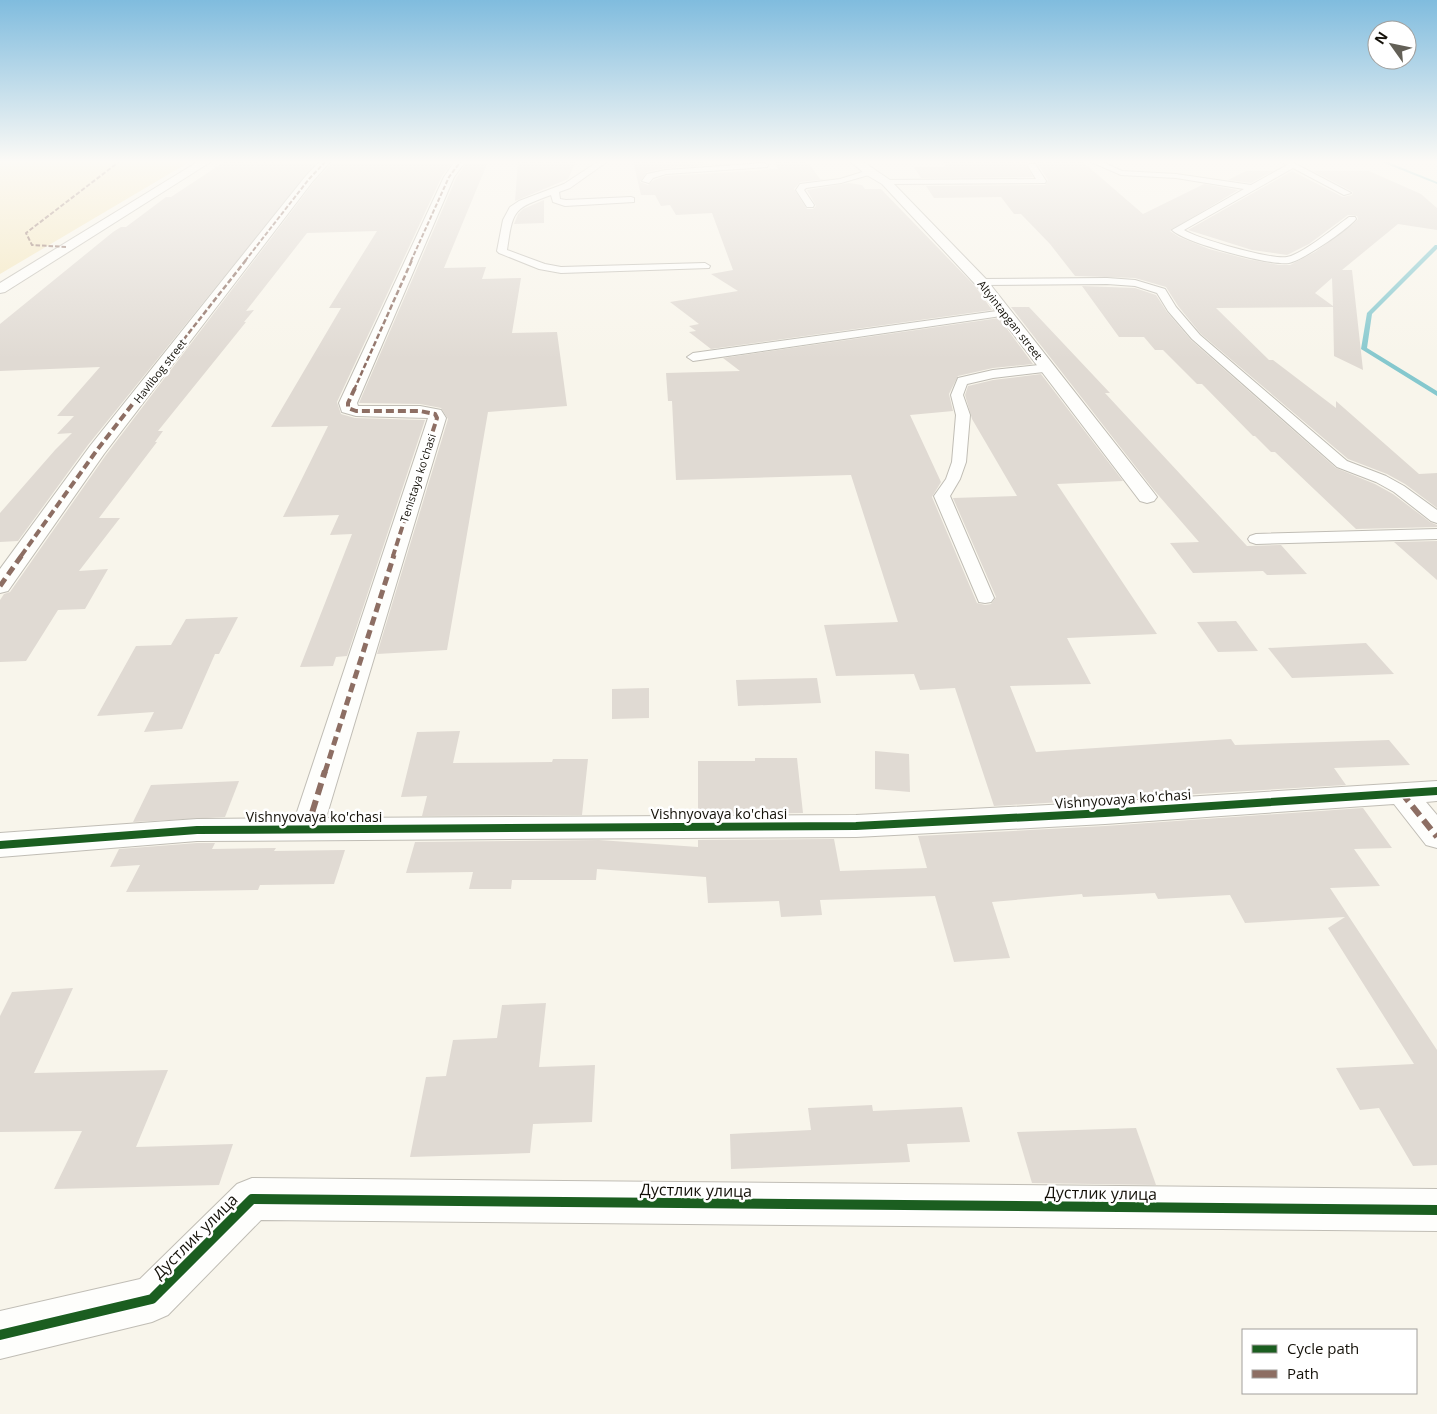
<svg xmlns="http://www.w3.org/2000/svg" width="1437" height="1414" viewBox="0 0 1437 1414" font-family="'Open Sans',sans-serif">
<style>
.green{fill:#f3e6bc}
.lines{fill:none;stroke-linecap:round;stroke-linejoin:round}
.stream{fill:#85c8ce;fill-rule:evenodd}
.building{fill:#e0dad3;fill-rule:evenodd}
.service-casing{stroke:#c0bdb5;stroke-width:2}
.minor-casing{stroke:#c0bdb5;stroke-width:2}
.tertiary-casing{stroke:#c0bdb5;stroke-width:2}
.service{fill:#fefefc;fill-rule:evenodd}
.minor{fill:#fefefc;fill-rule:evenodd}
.tertiary{fill:#fefefc;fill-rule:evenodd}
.quiet-far4{stroke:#8d6e63;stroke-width:2;stroke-dasharray:4.5 2;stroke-linecap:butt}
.quiet-far3{stroke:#8d6e63;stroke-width:2.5;stroke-dasharray:5.5 2.5;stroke-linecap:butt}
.quiet-far2{stroke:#8d6e63;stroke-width:4;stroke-dasharray:8 4;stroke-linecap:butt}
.quiet-far1{stroke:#8d6e63;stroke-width:5;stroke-dasharray:9 5;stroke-linecap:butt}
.quiet{stroke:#8d6e63;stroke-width:6;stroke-dasharray:12 6;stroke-linecap:butt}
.cycleway-far1-casing{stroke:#fff;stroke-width:11}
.cycleway-casing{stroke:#fff;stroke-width:13}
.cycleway-far1{stroke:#1b5e20;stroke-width:8}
.cycleway{stroke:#1b5e20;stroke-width:10}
.labels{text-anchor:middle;stroke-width:5;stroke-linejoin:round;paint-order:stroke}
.far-street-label{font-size:11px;fill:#131008;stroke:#fff}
.street-label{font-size:14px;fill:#131008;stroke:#fff}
.near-street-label{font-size:16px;fill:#131008;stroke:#fff}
</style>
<rect width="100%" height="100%" fill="#f8f5eb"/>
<!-- green -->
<path class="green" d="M0,161h191l-191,113z"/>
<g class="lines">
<!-- stream -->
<g class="stream">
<path d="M1379,161h6l52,21v2z"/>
<path d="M1435,245h2v4l-65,65 -5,34 70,43v5l-76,-47 6,-36z"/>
</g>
</g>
<!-- building -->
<g class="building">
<path d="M576,161l-8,18 -53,22 3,-39z"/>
<path d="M633,161h73l2,4 -42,3 -19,4 -7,10 8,3 6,-5 12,-4 112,-7 -5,-8h34l13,18h7l-27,3 -6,7 13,20h6l3,-3 -9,-16 42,-7 13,2 3,4h16l94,97 17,24 -281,39 -22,-17 7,-1 -7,-5 10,-2 -29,-22 68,-11 -27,-17 22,-4 -21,-57 -36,2 -6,-10 -9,1 -6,-11h-14z"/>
<path d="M943,161l140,1 60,52 61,-30 34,6 -68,41 9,6 30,12 38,10 32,6h11l25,-13 37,-27 6,-6 -1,-3 -9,-1 -39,29 -22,11 -35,-5 -64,-20 104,-59 51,26 9,-2 1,-3 -40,-21h56l52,23 16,14v22l-39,-6 -56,46h10l11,100 -29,-14 -1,-49 -117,1 53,52h4l63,48v-7l83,73 18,-1v35l-32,-24 -18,-10 -39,-15 -147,-125 -23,-28 -12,-19 -31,-9 -60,-2 -25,-32 -29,-30h-7l-13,-17 -67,1 -8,-12 119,-1 3,-5 -11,-17 -8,-1 -3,3 7,12 -112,1 -7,-11h32zM1332,278l1,28 -18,-13z"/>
<path d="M224,162l92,1 -228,282 -70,96 -18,1v-29l55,-63 17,-17 -15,1 17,-18h-17l43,-49 -100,4v-47l113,-92 8,-5h5l40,-30h5z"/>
<path d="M332,163l119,1 -9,12 -105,226 4,12 14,4 70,2 -78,236 -11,1 -3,9 -33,1 52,-133 -22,1 9,-20 -56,2 45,-91 -57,1 70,-119h-12l48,-77 -70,2 -61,78 8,-1 -10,12h2l-88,109h5l-8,11h2l-58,76h21l-41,53 29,-2 -23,40 -27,1 -32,51 -26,1v-62l4,-6 6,-2 96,-137 208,-273z"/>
<path d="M466,164h21l-43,104 42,-1 -4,12 39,-1 -9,55 45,-1 10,74 -79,6 -41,238 -70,4 71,-235 -7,-11 -21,-4 -61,-1 97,-225z"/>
<path d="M1246,171h27l-22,12 -23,-3z"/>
<path d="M544,200v23l-30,1 4,-10 5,-5z"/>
<path d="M1082,286l53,2 21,7 11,17 24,28 145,128 39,16 18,10 37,28 7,3v2l-81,2 -81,-77h-4l-16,-16h-2l-51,-52h-5l-34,-34h-8l-11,-13h-25z"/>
<path d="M1011,307h18l81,86h-5l142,153 34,-1 26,29 -40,1 -4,-4 -70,2 -23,-30 29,-1 -46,-53z"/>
<path d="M999,318l34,46 -40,4 -35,8 -9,18 4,17 -43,4 31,67 -9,15 45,106 8,2 6,-1 5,-7 -43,-99 64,-2 -45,-77 -7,-24 3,-9 25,-6 48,-6 82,107 -66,3 100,150 -90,4 24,46 -81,2 26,66 195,-13 4,6 154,-5 21,25 -76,3 12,17 -352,21 -39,-118 -35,2 -6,-16 -78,2 -12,-51 74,-3 -47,-147 -175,5 -4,-79h-4l-2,-28 74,-2 -17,-13z"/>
<path d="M1437,541v39l-43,-38z"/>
<path d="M238,617l-19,37h-4l-33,75 -38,3 10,-20 -57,4 39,-70 35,-1 15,-26z"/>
<path d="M1236,621l22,30 -40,1 -21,-30z"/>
<path d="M1366,643l28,31 -102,4 -24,-30z"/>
<path d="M817,678l4,25 -83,3 -2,-26z"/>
<path d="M649,688v30l-37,1v-30z"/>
<path d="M460,731l-7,32 99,-1 1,-3h35l-6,56 -160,1 5,-20 -26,1 16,-65z"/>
<path d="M875,751l34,3 1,38 -35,-3z"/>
<path d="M755,758h42l6,55 -105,1v-53h57z"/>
<path d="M239,781l-14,36 -92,5 18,-37z"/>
<path d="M1363,808l29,40 -38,1 26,37 -50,2 107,162v115l-24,1 -34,-58 -19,2 -24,-42 78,-4 -86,-136 17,-11 -100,6 -15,-28 -72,4 -3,-6 -72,4 -1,-3 -90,8 18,56 -56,4 -19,-66 -115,4 2,15 -41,2 -2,-16 -71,2 -2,-26 -109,-8 -1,11h-84l-1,9h-42l4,-17 -67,1 9,-31 184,-2 99,7v-7l136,-1 6,32 87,-3 -9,-32 187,-10z"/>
<path d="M197,843h18l-3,6 64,-1 -2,3 71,-1 -11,34 -74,1 -2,5 -132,2 14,-27 -30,2 9,-18z"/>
<path d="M73,988l-39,85 134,-3 -32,77 97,-3 -14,41 -165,4 28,-58 -82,1v-116l12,-24z"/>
<path d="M546,1003l-7,64 56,-2 -3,57 -59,2 -3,29 -120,4 16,-80 20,-1 7,-36 44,-2 5,-33z"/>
<path d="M872,1105l1,6 89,-4 8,35 -63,2 3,18 -179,7 -1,-35 81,-4 -3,-22z"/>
<path d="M1136,1128l20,57 -124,-2 -15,-51z"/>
</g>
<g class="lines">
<defs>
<g id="service">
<path d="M599,161h9l-38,27 -11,4 1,7 6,1 65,-3 3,1v4l-69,4 -12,-4 -2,-7c-38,14 -38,14 -44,55l38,14 16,3 144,-4 5,3 -1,2 -148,5 -22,-4 -40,-16 -2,-2 6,-31 7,-13 9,-6 45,-17z"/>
<path d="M1089,161h11l22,10 54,3 75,11 36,-20 -7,-4h10l61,32 -7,2 -51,-27 -109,62c15,9 87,30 103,27 16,-3 48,-30 62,-40h6l1,2c-9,11 -53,41 -67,44 -18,3 -104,-20 -117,-33l72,-41 -68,-11 -55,-3z"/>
<path d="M764,163l4,2 -1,2 -101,7 -13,4 -4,5 -7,-2 5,-7 19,-4z"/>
<path d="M1029,164h6l11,17 -1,2 -159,1 -4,-2 4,-2 150,-1 -8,-13z"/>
<path d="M869,170h3v4l-31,9 -35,5 -2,2 10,15 -1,2h-6l-11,-17 4,-6 40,-5z"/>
<path d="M1107,278l28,2 30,9 11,18 24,28 147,126 39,15 18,10 33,24v13l-6,-2 -37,-29 -18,-10 -39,-15 -145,-128 -24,-28 -11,-18 -22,-7 -28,-2 -126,1 -5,-3 5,-3z"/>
<path d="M1004,310l4,1 2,2 -2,2 -315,46 -6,-4 6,-4z"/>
<path d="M1048,364l4,1 2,3 -2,3 -59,7 -26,6 -4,11 7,20 -4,47 -6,17 -10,17 44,102 -3,4 -6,1 -6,-1 -45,-106 12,-17 6,-17 4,-47 -5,-20 7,-17 35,-8z"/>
<path d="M1437,529v10l-181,5 -6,-2 -2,-3 2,-3 6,-2z"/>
</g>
<g id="minor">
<path d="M320,161h11l-18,20 -209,273 -96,137 -8,2v-24l90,-123 215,-269z"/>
<path d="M455,161h11l-12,16 -97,226 1,3h62l21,4 5,8 -120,400 530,-3 249,-13 332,-21v20l-11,1 11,13v33l-11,-3 -32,-41 -289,20 -249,13 -659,4 -197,16v-24l197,-14 98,-1 133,-400 -72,-2 -14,-4 -3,-9 105,-226z"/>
<path d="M850,161h12l28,19 96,99 168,214 3,4 -3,4 -7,2 -7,-2 -164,-216 -94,-101 -17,-10z"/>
<path d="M252,1178l1185,11v42l-1176,-11 -93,95 -16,7 -152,37v-48l140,-32 97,-95z"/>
</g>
<path id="tertiary" d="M199,161h13l-207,131 -5,1v-10z"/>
</defs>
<!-- service casing -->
<use href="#service" class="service-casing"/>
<!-- minor casing -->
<use href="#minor" class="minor-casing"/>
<!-- tertiary casing -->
<use href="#tertiary" class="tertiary-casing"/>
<!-- service -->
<use href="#service" class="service"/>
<!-- minor -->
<use href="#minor" class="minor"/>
<!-- tertiary -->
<use href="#tertiary" class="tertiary"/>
<!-- quiet-far4 -->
<g class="quiet-far4">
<path d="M66,247l-34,-2 -6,-12 94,-72"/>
<path d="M245,261l64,-82 17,-18"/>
<path d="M411,261l38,-84 12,-16"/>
</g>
<!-- quiet-far3 -->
<g class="quiet-far3">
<path d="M144,390l102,-130"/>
<path d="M354,390l58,-130"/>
</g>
<!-- quiet-far2 -->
<g class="quiet-far2">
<path d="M355,388l-7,15v5l8,3h64l15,3 2,4 -44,138"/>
<path d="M21,556l76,-106 48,-62"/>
</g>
<!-- quiet-far1 -->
<g class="quiet-far1">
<path d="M0,586l22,-31"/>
<path d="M325,772l69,-217"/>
</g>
<!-- quiet -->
<g class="quiet">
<path d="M1401,792l36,45"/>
<path d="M307,829l18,-58"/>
</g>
<defs>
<path id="cycleway-far1" d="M0,845l197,-15 659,-4 249,-13 332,-22"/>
<path id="cycleway" d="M0,1335l152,-36 100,-100 1185,11"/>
</defs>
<!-- cycleway-far1 casing -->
<use href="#cycleway-far1" class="cycleway-far1-casing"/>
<!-- cycleway casing -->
<use href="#cycleway" class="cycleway-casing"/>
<!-- cycleway-far1 -->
<use href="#cycleway-far1" class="cycleway-far1"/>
<!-- cycleway -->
<use href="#cycleway" class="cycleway"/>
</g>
<!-- sky -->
<linearGradient id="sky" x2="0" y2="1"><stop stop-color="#80bcde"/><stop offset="0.45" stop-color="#fcfaf6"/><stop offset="1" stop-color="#fcfaf6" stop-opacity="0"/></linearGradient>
<rect width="1437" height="359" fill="url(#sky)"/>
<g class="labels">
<!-- far-street labels -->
<g class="far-street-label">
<text transform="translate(1010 320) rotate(52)" y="4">Altyintapgan street</text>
<text transform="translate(160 371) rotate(-52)" y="4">Hаvlibog street</text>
<text transform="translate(418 478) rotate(-72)" y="4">Tenistaya ko'chasi</text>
</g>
<!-- street labels -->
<g class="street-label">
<text transform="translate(1123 799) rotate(-4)" y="5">Vishnyovaya ko'chasi</text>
<text x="719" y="819">Vishnyovaya ko'chasi</text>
<text x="314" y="822">Vishnyovaya ko'chasi</text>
</g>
<!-- near-street labels -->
<g class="near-street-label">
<text transform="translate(696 1190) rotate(1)" y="6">Дустлик улица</text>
<text transform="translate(1101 1193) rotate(1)" y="6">Дустлик улица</text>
<text transform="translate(195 1236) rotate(-45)" y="6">Дустлик улица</text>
</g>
</g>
<!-- legend -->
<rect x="1242" y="1329" width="175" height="65" fill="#ffffff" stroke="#a19f9c"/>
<rect x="1252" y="1345" width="25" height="8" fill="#1b5e20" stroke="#a19f9c"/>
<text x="1287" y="1354" font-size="15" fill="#131008">Cycle path</text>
<rect x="1252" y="1370" width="25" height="8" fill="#8d6e63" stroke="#a19f9c"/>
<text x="1287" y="1379" font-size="15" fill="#131008">Path</text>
<!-- north arrow -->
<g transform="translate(1392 45) rotate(303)"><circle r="24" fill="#ffffff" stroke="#a19f9c"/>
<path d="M0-4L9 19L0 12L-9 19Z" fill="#636057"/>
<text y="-8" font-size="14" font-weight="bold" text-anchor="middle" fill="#131008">N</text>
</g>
</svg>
